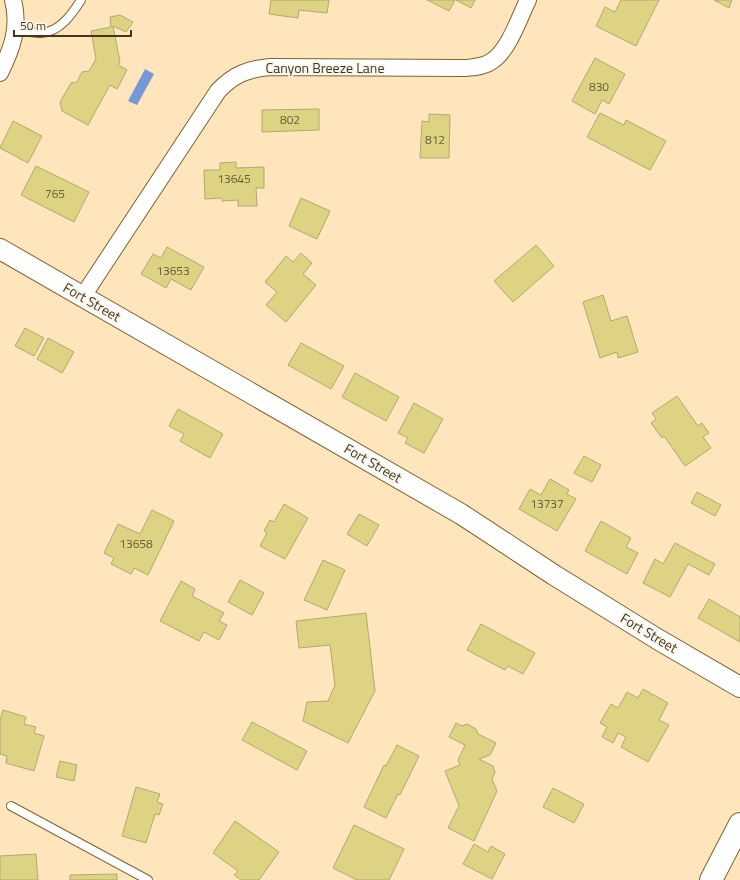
<svg xmlns="http://www.w3.org/2000/svg" width="740" height="880" viewBox="0 0 740 880" font-family="'Titillium Web',sans-serif">
<style>
.water{fill:#7599d7}
.building{fill:#ded283;stroke:#b1a971}
.lines{fill:none;stroke-linecap:round;stroke-linejoin:round}
.service-casing{stroke:#7c6231;stroke-width:10}
.minor-casing{stroke:#7c6231;stroke-width:18}
.tertiary-casing{stroke:#7c6231;stroke-width:22}
.secondary-casing{stroke:#7c6231;stroke-width:24}
.service{stroke:#fff;stroke-width:8}
.minor{stroke:#fff;stroke-width:16}
.tertiary{stroke:#fff;stroke-width:20}
.secondary{stroke:#fff;stroke-width:22}
.labels{text-anchor:middle;stroke-width:3.5;stroke-linejoin:round;paint-order:stroke}
.number-label{font-size:12px;fill:#695d3a}
.street-label{font-size:14px;fill:#423621;stroke:#fbf5eb}
</style>
<rect width="100%" height="100%" fill="#fee5bc"/>
<!-- water -->
<path class="water" d="M145,69l9,5 -17,31 -9,-4z"/>
<!-- building -->
<g class="building">
<path d="M271,0h58l-2,13 -28,-3 -1,8 -29,-4z"/>
<path d="M427,0h28l-6,11z"/>
<path d="M456,0h19l-4,8z"/>
<path d="M621,0h38l-23,46 -40,-20 9,-19 10,5z"/>
<path d="M714,0h18l-3,8z"/>
<path d="M120,15l13,7 -7,10 -13,-6 7,36 -2,3 9,5 -10,19 -7,-4 -22,40 -26,-14 -2,-9 11,-19 6,-1 5,-10 7,-1 7,-12 -5,-28 20,-4 -1,-10z"/>
<path d="M595,58l30,16 -16,30 -7,-4 -7,14 -23,-13z"/>
<path d="M319,109v21l-57,2v-22z"/>
<path d="M600,113l24,12 2,-5 40,21 -16,29 -63,-33z"/>
<path d="M429,114l21,1 -1,43h-29l2,-37 7,1z"/>
<path d="M13,121l29,15 -14,27 -28,-15z"/>
<path d="M236,162v6l28,-1v21h-8l1,18h-19v-6l-16,1v-3l-17,1 -1,-29h16v-7z"/>
<path d="M36,166l53,26 -15,30 -53,-27z"/>
<path d="M301,198l29,13 -13,28 -28,-13z"/>
<path d="M536,245l18,21 -41,36 -19,-21z"/>
<path d="M167,247l37,20 -13,23 -20,-11 -5,9 -25,-14 12,-20 8,4z"/>
<path d="M301,253l11,10 -9,11 13,11 -30,37 -20,-17 11,-13 -12,-10 21,-26 7,6z"/>
<path d="M603,295l8,26 16,-5 11,36 -20,6 -1,-6 -17,6 -17,-56z"/>
<path d="M25,328l19,10 -10,18 -19,-10z"/>
<path d="M48,338l26,14 -12,21 -25,-14z"/>
<path d="M301,343l43,23 -13,23 -43,-24z"/>
<path d="M355,373l44,24 -13,24 -44,-24z"/>
<path d="M677,396l21,30 4,-3 7,10 -6,4 8,11 -26,18 -21,-30 -2,2 -11,-15 5,-4 -4,-6z"/>
<path d="M414,403l29,16 -19,34 -19,-10 3,-5 -10,-5z"/>
<path d="M178,409l45,25 -13,24 -30,-17 4,-7 -15,-8z"/>
<path d="M584,456l17,9 -9,17 -18,-9z"/>
<path d="M550,479l19,11 -2,4 9,5 -19,32 -38,-22 11,-20 11,6z"/>
<path d="M697,492l24,13 -6,11 -24,-13z"/>
<path d="M284,504l24,14 -23,41 -25,-13 7,-13 -3,-2 6,-11 4,2z"/>
<path d="M152,510l22,11 -26,54 -14,-7 -3,6 -20,-10 3,-6 -10,-5 14,-29 22,10z"/>
<path d="M359,514l20,11 -12,21 -20,-12z"/>
<path d="M601,521l30,17 -5,9 12,6 -11,21 -42,-23z"/>
<path d="M675,543l40,21 -6,11 -21,-11 -18,33 -27,-14 12,-24 8,5z"/>
<path d="M323,560l22,10 -18,40 -23,-10z"/>
<path d="M240,580l24,13 -12,22 -24,-13z"/>
<path d="M181,581l14,8 -3,7 32,17 -5,8 8,4 -8,15 -15,-8 -5,9 -39,-20z"/>
<path d="M709,599l31,18v25l-42,-24z"/>
<path d="M366,613l9,78 -27,52 -45,-22 4,-19 21,-1 7,-16 -5,-40 -31,3 -3,-27z"/>
<path d="M481,624l54,29 -12,21 -15,-8 -3,4 -38,-20z"/>
<path d="M643,689l25,14 -9,17 10,5 -21,37 -27,-15 5,-10 -8,-4 -5,10 -11,-6 5,-10 -7,-4 11,-19 7,4 9,-16 11,6z"/>
<path d="M3,710l23,7 -2,7 12,3 -2,6 10,3 -10,35 -28,-8 1,-7 -7,-2v-34z"/>
<path d="M252,722l55,29 -10,19 -55,-30z"/>
<path d="M456,723l6,3 5,-2 9,5 2,5 18,9 -6,12 -11,4 14,7 2,6 -3,7 5,12 -23,50 -26,-13 11,-22 -14,-35 15,-6 -2,-5 7,-15 -16,-8z"/>
<path d="M397,745l22,11 -19,39 -2,-1 -12,24 -22,-11 20,-42 2,1z"/>
<path d="M60,761l17,4 -3,16 -18,-4z"/>
<path d="M136,787l24,7 -3,8 6,2 -4,11 -4,-1 -9,29 -24,-7z"/>
<path d="M553,788l31,16 -10,19 -31,-16z"/>
<path d="M235,821l44,31 -20,28h-18l-7,-5 4,-4 -25,-18z"/>
<path d="M354,825l50,24 -15,31h-32l-24,-12z"/>
<path d="M474,844l14,8 3,-6 14,8 -13,25 -29,-15z"/>
<path d="M36,854l2,26h-38v-24z"/>
<path d="M117,874v6h-47v-5z"/>
</g>
<g class="lines">
<defs>
<g id="service">
<path d="M15,30c9,1 18,3 26,3 19,-1 31,-19 40,-33"/>
<path d="M11,806l137,74"/>
</g>
<g id="minor">
<path d="M0,73c12,-24 20,-46 13,-73"/>
<path d="M83,296l135,-205c15,-16 29,-22 52,-24l195,1c9,-1 19,-1 27,-7 17,-11 27,-43 36,-61"/>
</g>
<path id="tertiary" d="M0,249l461,265 93,61 105,65 81,47"/>
<path id="secondary" d="M711,880l29,-56"/>
</defs>
<!-- service casing -->
<use href="#service" class="service-casing"/>
<!-- minor casing -->
<use href="#minor" class="minor-casing"/>
<!-- tertiary casing -->
<use href="#tertiary" class="tertiary-casing"/>
<!-- secondary casing -->
<use href="#secondary" class="secondary-casing"/>
<!-- service -->
<use href="#service" class="service"/>
<!-- minor -->
<use href="#minor" class="minor"/>
<!-- tertiary -->
<use href="#tertiary" class="tertiary"/>
<!-- secondary -->
<use href="#secondary" class="secondary"/>
</g>
<g class="labels">
<!-- number labels -->
<g class="number-label">
<text x="599" y="91">830</text>
<text x="290" y="124">802</text>
<text x="435" y="144">812</text>
<text x="234" y="183">13645</text>
<text x="55" y="198">765</text>
<text x="173" y="275">13653</text>
<text x="547" y="508">13737</text>
<text x="136" y="548">13658</text>
</g>
<!-- street labels -->
<g class="street-label">
<text x="325" y="73">Canyon Breeze Lane</text>
<text transform="translate(92 302) rotate(30)" y="5">Fort Street</text>
<text transform="translate(373 463) rotate(30)" y="5">Fort Street</text>
<text transform="translate(649 633) rotate(31)" y="5">Fort Street</text>
</g>
</g>
<!-- scale -->
<path d="M14 30v6h117v-6" fill="none" stroke="#423621" stroke-width="2"/>
<text x="20" y="30" font-size="12" fill="#423621" stroke="#fbf5eb" stroke-width="3" paint-order="stroke">50 m</text>
</svg>
